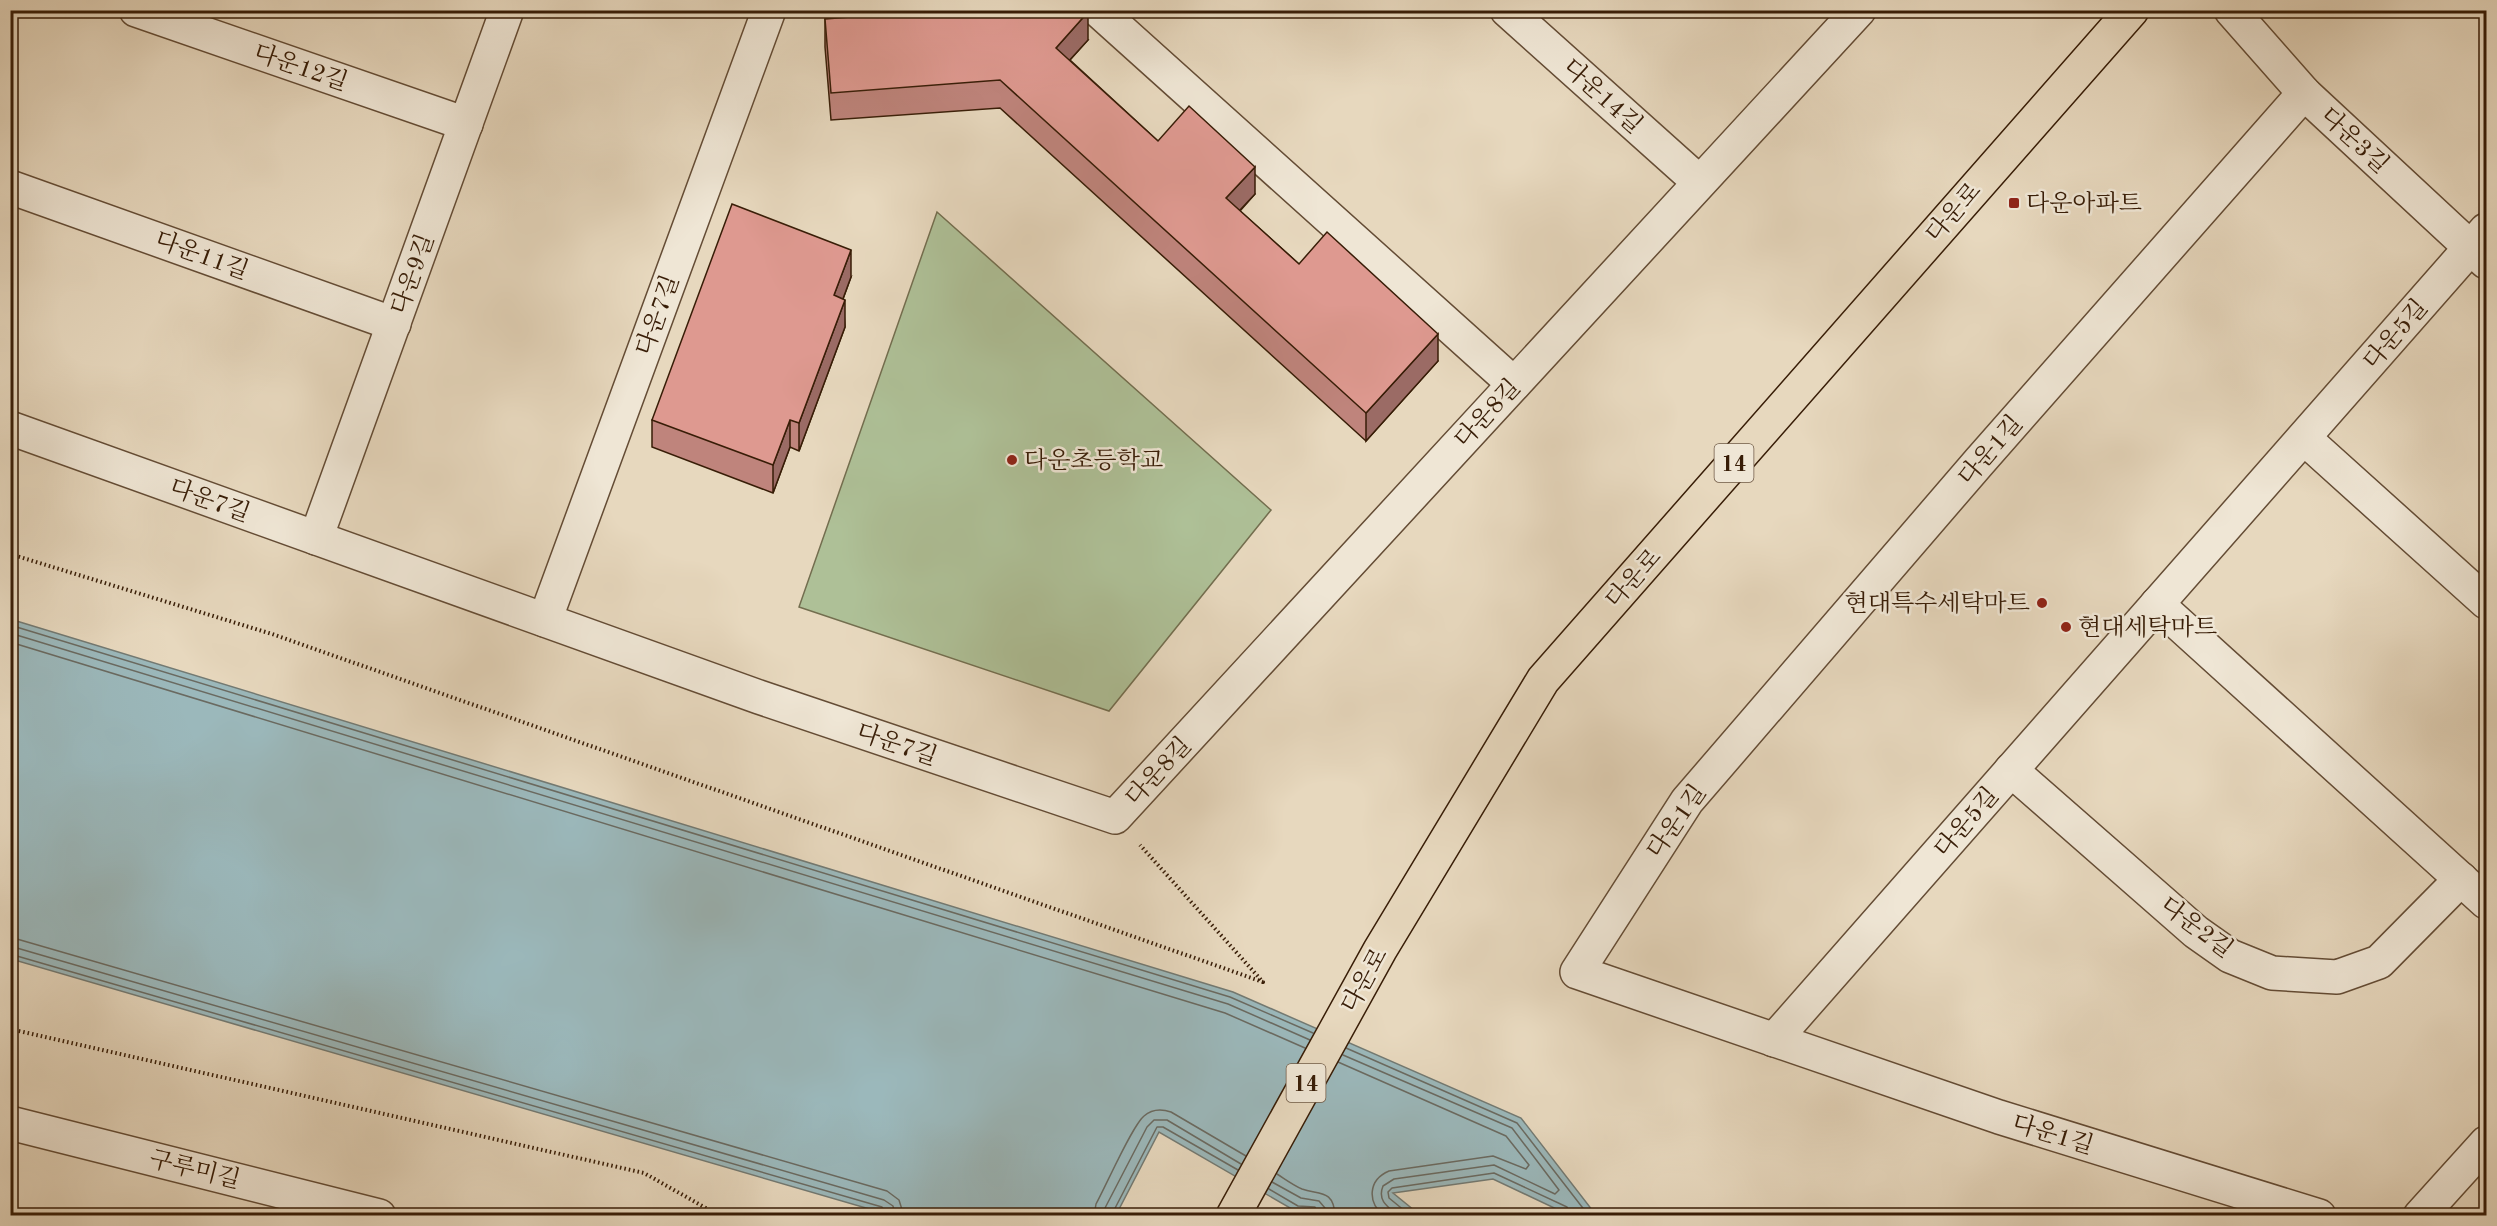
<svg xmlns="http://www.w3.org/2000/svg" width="2497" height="1226" viewBox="0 0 2497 1226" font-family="'Old Standard TT','Noto Serif KR',serif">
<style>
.green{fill:#aec097;stroke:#736e4f;stroke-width:1.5}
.water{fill:#9bb8bb;stroke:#737a73;stroke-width:1.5}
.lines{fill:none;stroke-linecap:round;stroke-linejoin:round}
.shore{stroke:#6a6a61;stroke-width:1.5}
.minor-casing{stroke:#644c35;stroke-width:36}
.major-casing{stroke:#381d07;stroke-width:36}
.path{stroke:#381d07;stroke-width:4;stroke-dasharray:1.5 3;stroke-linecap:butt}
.minor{stroke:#efe6d5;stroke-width:33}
.major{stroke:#e7d8be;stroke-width:33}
.wall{fill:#bf847c;stroke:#381d07;stroke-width:1.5}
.shaded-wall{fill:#9b6b65;stroke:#381d07;stroke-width:1.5}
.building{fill:#de9990;stroke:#381d07;stroke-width:1.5}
.poi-dot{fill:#8f2418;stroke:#efe6d5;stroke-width:2}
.labels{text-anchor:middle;stroke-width:5;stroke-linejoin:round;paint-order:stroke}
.shield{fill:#efe6d5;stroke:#6f5945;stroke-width:1.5}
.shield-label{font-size:22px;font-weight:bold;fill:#381d07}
.street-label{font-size:24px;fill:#381d07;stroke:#efe6d5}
.poi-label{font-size:24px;fill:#381d07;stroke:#efe6d5;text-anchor:start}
</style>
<rect width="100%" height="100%" fill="#e7d8be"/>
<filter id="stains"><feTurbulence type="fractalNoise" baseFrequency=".00333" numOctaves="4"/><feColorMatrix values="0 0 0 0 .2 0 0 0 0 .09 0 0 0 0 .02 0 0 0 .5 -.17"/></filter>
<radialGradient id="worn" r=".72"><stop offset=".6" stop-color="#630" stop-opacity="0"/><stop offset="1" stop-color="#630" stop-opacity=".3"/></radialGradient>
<!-- green -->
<path class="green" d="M937,212l334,298 -162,201 -310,-104z"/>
<!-- water -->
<path class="water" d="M10,619l1223,373 288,126 75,97h-27l-76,-36 -100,14 27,22 -96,1 -2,-3 -25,-1 -138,-80 -43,83h-226l-879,-256z"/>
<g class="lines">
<!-- shore -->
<g class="shore">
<path d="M10,625l1220,372 83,36"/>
<path d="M10,633l1218,371 82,36"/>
<path d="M10,642l1215,371 80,35"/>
<path d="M10,937l877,254 12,9 5,16"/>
<path d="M10,946l874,254 9,6 2,10"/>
<path d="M10,954l872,253 5,9"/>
<path d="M1346,1048l171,75 72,93"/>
<path d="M1343,1055l169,73 47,62 -4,4 -61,-29 -100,14 -11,7c-6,15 5,21 16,30"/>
<path d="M1338,1062l168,74 23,29 -3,4 -33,-13 -104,15c-21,9 -22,31 -5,45"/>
<path d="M1277,1174c8,5 16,11 25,15 17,6 32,0 33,27"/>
<path d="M1272,1182l29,16 18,3 6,7 1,8"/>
<path d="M1269,1189l29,17 17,1 4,9"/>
<path d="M1094,1216l2,-12c10,-18 36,-78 48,-88 8,-7 18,-7 27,-4l75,44"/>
<path d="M1103,1216l2,-8 42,-81 7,-7h13l74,44"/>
<path d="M1111,1216l46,-89h6l75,43"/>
<path d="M1411,1216l-22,-18 -1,-6 4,-4 102,-15 73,34 4,9"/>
</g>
<defs>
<g id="minor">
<path d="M136,10l330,114"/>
<path d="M1098,10l416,374"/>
<path d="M1507,10l192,172"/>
<path d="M2231,10l73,83 182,169"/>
<path d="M2304,93l-325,369 -292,339 -110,171 422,145 320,99"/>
<path d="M10,187l384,137"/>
<path d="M10,428l749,269 356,120 744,-807"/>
<path d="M2304,438l182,164"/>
<path d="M316,538l191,-528"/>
<path d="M2157,604l329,298"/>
<path d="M545,620l224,-610"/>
<path d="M2011,770l185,162 34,24 42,17 65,4 42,-15 82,-83"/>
<path d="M1774,1040l712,-810"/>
<path d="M10,1123l369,93"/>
<path d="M2420,1216l66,-73"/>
</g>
<path id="major" d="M1233,1216l147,-266 163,-270 589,-670"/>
</defs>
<!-- minor casing -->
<use href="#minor" class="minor-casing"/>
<!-- major casing -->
<use href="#major" class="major-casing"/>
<!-- path -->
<g class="path">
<path d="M10,554l262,80 991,348 -123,-137"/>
<path d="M10,1029l634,144 76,43"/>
</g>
<!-- minor -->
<use href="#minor" class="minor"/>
<!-- major -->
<use href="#major" class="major"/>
</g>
<!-- wall -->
<g class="wall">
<path d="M825,19l263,21 -18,20 88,81 97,53 -15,17 59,53 139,97 -72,80 -366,-333 -169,12 -6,-73z"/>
<path d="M851,277l-8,22 2,28 -46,124 -9,-4 -17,46 -121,-46v-27z"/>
</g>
<!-- shaded-wall -->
<g class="shaded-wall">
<path d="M1088,12v28l-32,35v-27z"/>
<path d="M1255,167v27l-29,31v-27z"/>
<path d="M851,250v27l-17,46v-28z"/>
<path d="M845,300v27l-46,124v-28z"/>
<path d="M1438,334v27l-72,80v-28z"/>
<path d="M790,420v27l-17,46v-28z"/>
</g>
<!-- building -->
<g class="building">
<path d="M940,10h146l2,2 -32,36 102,93 31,-35 66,61 -29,31 73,66 28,-32 111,102 -72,79 -366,-333 -169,13 -6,-74z"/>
<path d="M732,204l119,46 -17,45 11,5 -46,123 -9,-3 -17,45 -121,-45z"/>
</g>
<!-- markers -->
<g class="poi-dot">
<rect x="2008" y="197" width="12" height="12" rx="3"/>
<circle cx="1012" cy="460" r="6"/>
<circle cx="2042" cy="603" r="6"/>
<circle cx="2066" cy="627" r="6"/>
</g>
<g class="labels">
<!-- shield labels -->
<g class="shield">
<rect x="1714.5" y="444" width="39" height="38" rx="4.5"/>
<rect x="1286.5" y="1064" width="39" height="38" rx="4.5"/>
</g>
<g class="shield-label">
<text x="1734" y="471">14</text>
<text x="1306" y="1091">14</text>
</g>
<!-- street labels -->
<g class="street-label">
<text transform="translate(301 67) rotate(19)" y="8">다운12길</text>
<text transform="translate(1603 96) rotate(42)" y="8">다운14길</text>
<text transform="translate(2355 140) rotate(43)" y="8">다운3길</text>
<text transform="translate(1953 212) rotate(-49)" y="8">다운로</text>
<text transform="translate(202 255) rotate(20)" y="8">다운11길</text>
<text transform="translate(412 274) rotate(-70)" y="8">다운9길</text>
<text transform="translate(657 315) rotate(-70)" y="8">다운7길</text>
<text transform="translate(2395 334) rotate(-49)" y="8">다운5길</text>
<text transform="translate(1487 413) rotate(-47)" y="8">다운8길</text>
<text transform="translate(1990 450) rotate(-49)" y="8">다운1길</text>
<text transform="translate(210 500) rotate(20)" y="8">다운7길</text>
<text transform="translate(1633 578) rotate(-48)" y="8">다운로</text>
<text transform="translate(897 744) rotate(19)" y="8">다운7길</text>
<text transform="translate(1158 771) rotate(-47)" y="8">다운8길</text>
<text transform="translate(1676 821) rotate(-55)" y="8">다운1길</text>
<text transform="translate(1966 822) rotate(-49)" y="8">다운5길</text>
<text transform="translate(2197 927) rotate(37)" y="8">다운2길</text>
<text transform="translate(1364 980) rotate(-61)" y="8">다운로</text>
<text transform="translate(2053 1134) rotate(17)" y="8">다운1길</text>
<text transform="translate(195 1169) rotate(14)" y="8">구루미길</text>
</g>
<!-- poi labels -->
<g class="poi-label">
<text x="2026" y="211">다운아파트</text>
<text x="1024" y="468">다운초등학교</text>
<text x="2030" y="611" text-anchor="end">현대특수세탁마트</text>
<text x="2078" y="635">현대세탁마트</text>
</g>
</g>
<!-- margin -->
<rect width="2497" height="1226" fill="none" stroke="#e7d8be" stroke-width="36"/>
<rect x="12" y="12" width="2473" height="1202" fill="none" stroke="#381d07" stroke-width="3"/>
<rect x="18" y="18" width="2461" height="1190" fill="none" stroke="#381d07" stroke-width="1.5"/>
<rect width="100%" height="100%" filter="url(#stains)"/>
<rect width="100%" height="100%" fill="url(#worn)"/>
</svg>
